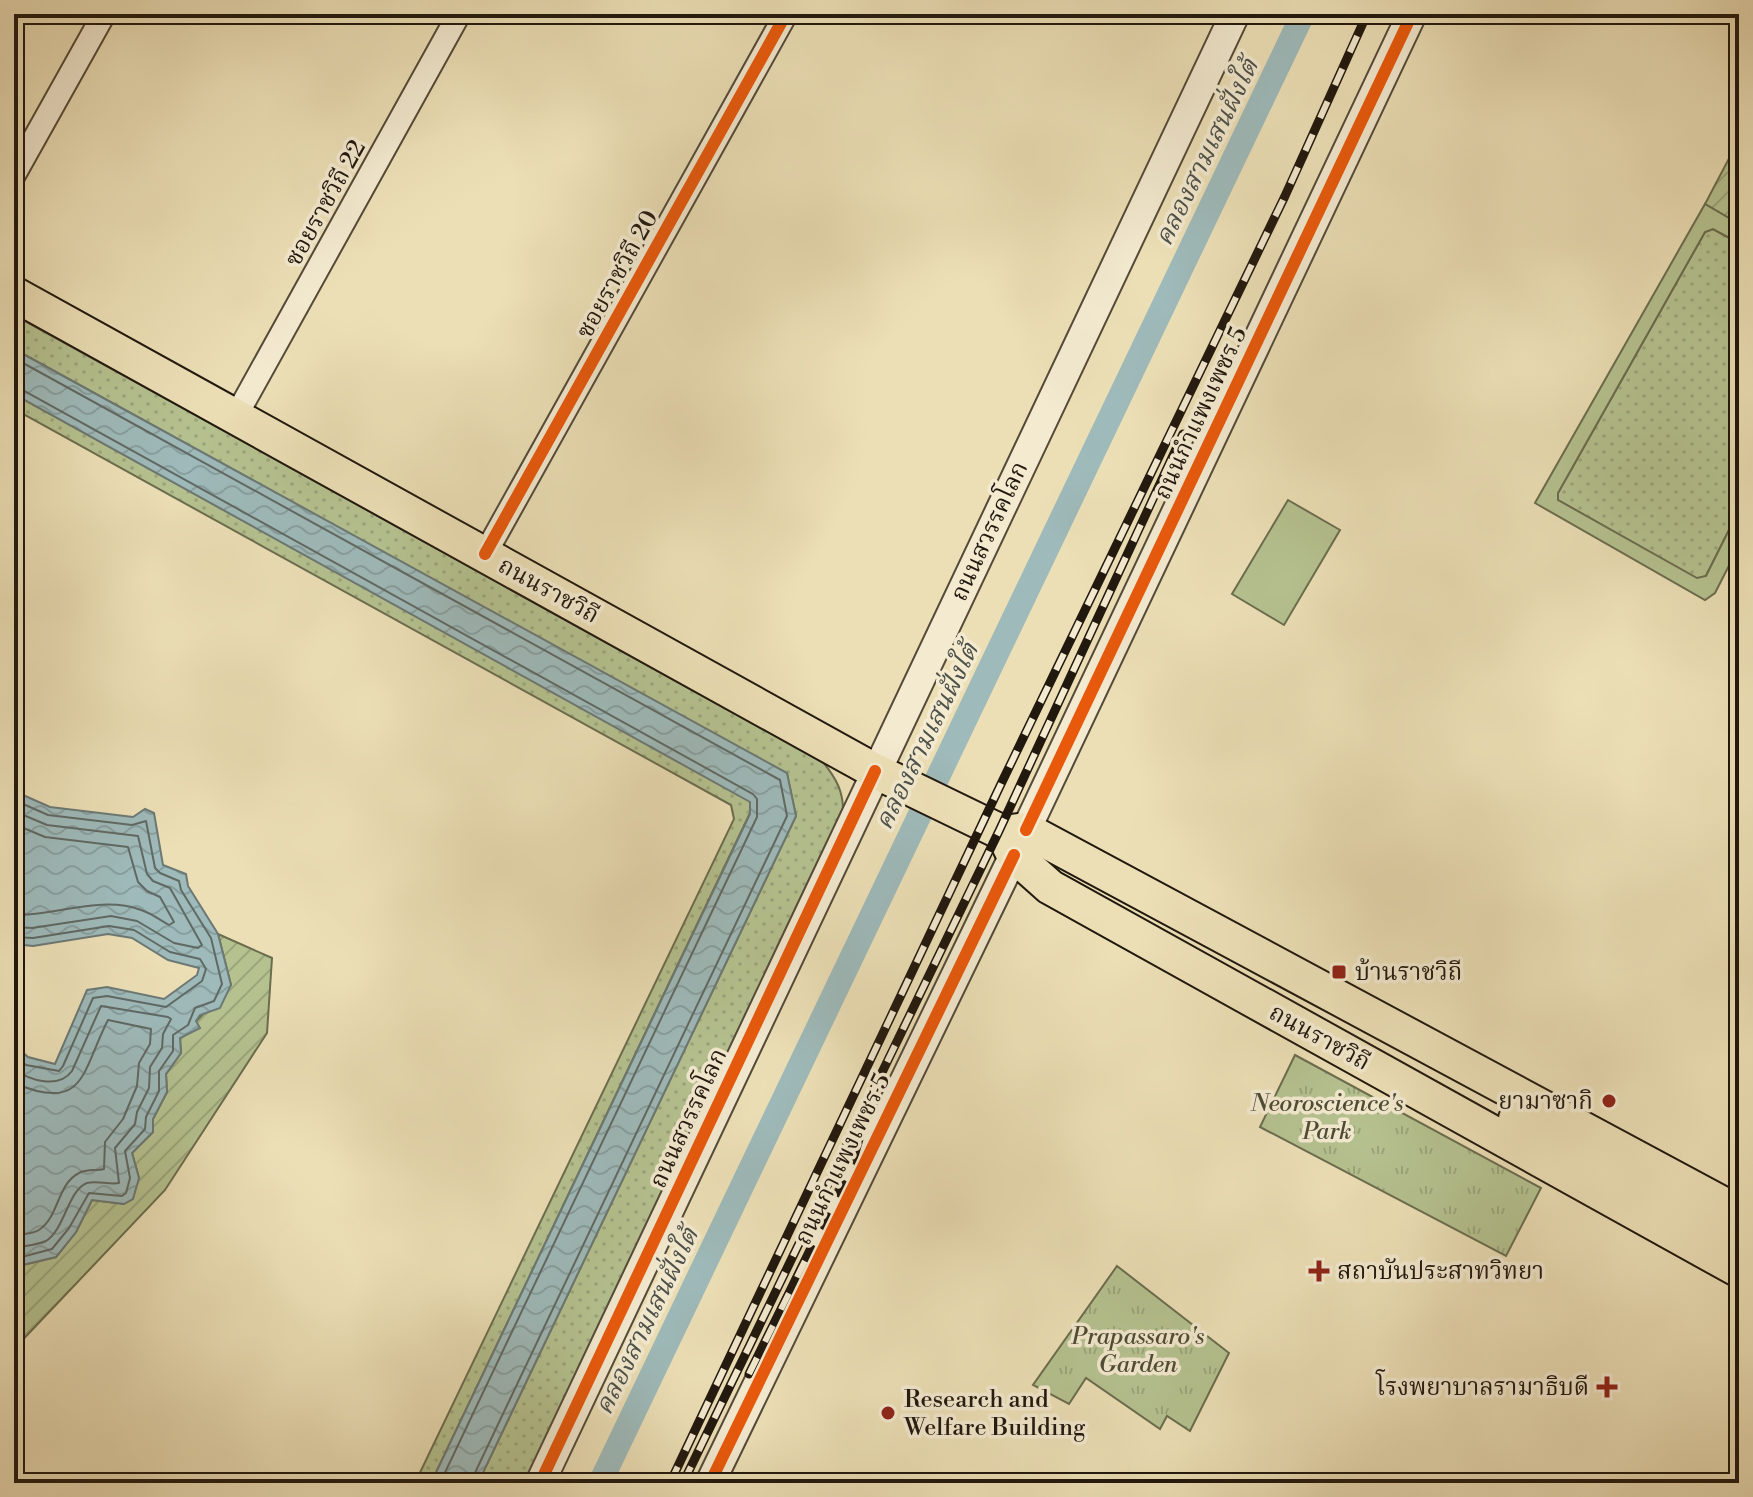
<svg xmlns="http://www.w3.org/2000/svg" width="1753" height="1497" viewBox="0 0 1753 1497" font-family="'Libre Bodoni','Noto Serif Thai',serif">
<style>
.grass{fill:url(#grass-dots);stroke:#6b6d4f;stroke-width:2}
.park{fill:url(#park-tufts);stroke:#6b6d4f;stroke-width:2}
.garden{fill:url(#garden-furrows);stroke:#6b6d4f;stroke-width:2}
.pitch{fill:#b5c290;stroke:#6b6d4f;stroke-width:2}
.water{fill:url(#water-waves);stroke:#6c7975;stroke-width:2}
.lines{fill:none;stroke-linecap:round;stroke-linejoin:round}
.shore{stroke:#606964;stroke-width:2}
.canal{stroke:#9ebaba;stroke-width:24}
.minor-casing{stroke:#544a38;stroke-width:26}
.tertiary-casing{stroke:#544a38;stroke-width:32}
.primary-casing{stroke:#21180e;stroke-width:38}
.minor{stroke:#f3ead0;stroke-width:22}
.tertiary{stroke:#f3ead0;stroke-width:28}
.primary{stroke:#ecdfb6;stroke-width:34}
.rail-casing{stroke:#21180e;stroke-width:9}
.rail{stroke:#f3ead0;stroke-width:6;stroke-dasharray:18;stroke-linecap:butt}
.cycleway-casing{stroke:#f3ead0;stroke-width:17}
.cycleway{stroke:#e8590c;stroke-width:12}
.poi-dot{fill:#8f2418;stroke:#f3ead0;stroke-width:3}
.labels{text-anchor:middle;stroke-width:7;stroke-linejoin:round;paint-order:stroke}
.street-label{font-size:24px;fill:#21180e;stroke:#f3ead0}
.poi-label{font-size:24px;fill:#21180e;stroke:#f3ead0;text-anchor:start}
.park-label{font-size:24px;font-style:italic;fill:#4d4b35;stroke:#f3ead0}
.water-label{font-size:26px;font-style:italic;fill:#4d514a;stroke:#f3ead0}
</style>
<defs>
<pattern id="grass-dots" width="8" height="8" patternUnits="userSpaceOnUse" patternTransform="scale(2)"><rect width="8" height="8" fill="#b5c290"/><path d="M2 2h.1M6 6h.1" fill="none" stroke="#9ba67b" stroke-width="1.8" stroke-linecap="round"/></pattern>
<pattern id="park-tufts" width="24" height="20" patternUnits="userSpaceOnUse" patternTransform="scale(2)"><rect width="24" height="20" fill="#b5c290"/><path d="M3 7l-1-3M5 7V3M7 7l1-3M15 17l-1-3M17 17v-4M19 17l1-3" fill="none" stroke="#9ba67b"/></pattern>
<pattern id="garden-furrows" width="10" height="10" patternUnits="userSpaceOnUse" patternTransform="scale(2)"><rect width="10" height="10" fill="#b5c290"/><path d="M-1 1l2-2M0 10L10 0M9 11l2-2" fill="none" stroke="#9ba67b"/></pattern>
<pattern id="water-waves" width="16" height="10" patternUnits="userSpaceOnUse" patternTransform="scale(2)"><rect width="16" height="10" fill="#9ebaba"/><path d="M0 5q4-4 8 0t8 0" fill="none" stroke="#889f9f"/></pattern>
</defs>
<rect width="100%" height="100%" fill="#ecdfb6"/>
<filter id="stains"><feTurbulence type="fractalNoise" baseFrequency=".0025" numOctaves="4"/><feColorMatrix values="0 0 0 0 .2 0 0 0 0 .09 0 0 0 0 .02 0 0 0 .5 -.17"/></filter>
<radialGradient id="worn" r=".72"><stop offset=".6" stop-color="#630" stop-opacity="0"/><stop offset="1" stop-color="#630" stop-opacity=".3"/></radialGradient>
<!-- grass -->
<g class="grass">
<path d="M1713,229l26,14v267l-33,66 -9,3 -139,-79v-7l147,-261z"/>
<path d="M14,315l809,447c13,16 21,30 20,52l-316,669h-49l318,-667 -9,-42 -773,-425z"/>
<path d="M14,394l736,407v12l-319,670h-16l319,-664 -3,-14 -717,-396z"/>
</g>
<!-- park -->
<g class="park">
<path d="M1295,1055l246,133 -35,68 -246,-129z"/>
<path d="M1117,1266l112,87 -39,78 -23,-15 -7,13 -74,-51 -17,26 -36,-19z"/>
</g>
<!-- garden -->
<g class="garden">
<path d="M1734,149l5,2v73l-34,-20z"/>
<path d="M218,934l54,24 -5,75 -102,157 -151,159v-82l42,-10 20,-25 16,-32 32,4 15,-26 -7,-25 21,-21v-13l14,-27 -1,-18 15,-21 -1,-15 51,-53z"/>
</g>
<!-- pitch -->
<g class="pitch">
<path d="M1705,204l34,20v19l-26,-14 -8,3 -147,261v7l139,78 9,-2 33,-66v36l-24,47 -10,7 -170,-97z"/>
<path d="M1288,500l52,30 -56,95 -52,-31z"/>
</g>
<!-- water -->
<g class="water">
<path d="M14,349l773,424 9,43 -318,667h-47l319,-669v-12l-736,-408z"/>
<path d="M14,791l36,16 83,10 12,-8 9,4 9,52 23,9 2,12 30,48 13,51 -11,23 -20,7 -4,6 4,7 -20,10 1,15 -15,21 1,18 -14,27v13l-21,21 7,25 -6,21 -9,5 -32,-4 -16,32 -20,25 -42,10v-222l14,12 27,7 32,-74 20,-3 57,12 33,-24 2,-7 -31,-8 -36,-22 -24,-4 -75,12 -19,-2z"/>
</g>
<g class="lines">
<!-- shore -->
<g class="shore">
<path d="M14,358l766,422 7,36 -314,661 -1,6"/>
<path d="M14,388l7,1 732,405 4,5v18l-317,666"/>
<path d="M14,800l34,15 84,10 14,-4 9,47 5,5 19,8 2,9 30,48 11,46 -8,17 -19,7 -7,17 -15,10v16l-14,20v20l-13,26 -1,12 -20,22 5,27 -4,15 -4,3 -33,-3 -20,35 -17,21 -38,10"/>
<path d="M14,811l33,14 91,11 9,38 6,7 17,7 32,57 -4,3 -24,-5 -37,-22 -26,-5 -79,12 -18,-1"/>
<path d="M14,824l31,13 83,10 10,35 9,9 13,6 14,25 -5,3c-9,-5 -18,-12 -28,-15 -41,-15 -85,6 -127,5"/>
<path d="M14,937l19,1 76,-12 25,4 36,22 30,7 6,10 -4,12 -36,26 -59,-11 -14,2 -30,68 -4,5 -33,-6 -12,-10"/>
<path d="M14,1069c16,12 45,20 58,2l29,-65 67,11 3,2 -8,15 -1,14 -12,19 -1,21 -12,24 -2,12 -20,24 4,35c-10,2 -22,-3 -32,0 -19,7 -22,46 -41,58 -8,4 -23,5 -32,7"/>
<path d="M14,1083c72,31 68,-13 94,-63l43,9 -1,15 -11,19 -2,23 -14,33 -18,23 -1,27c-8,2 -17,0 -25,4 -22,11 -20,44 -40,57 -6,4 -18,4 -25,6"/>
</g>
<!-- canal -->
<path class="canal" d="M600,1483l703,-1469"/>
<defs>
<g id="minor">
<path d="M14,175l90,-161"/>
<path d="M236,416l223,-402"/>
<path d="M485,554l301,-540"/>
</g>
<g id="tertiary">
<path d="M1026,830l386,-816"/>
<path d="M540,1483l695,-1469"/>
<path d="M710,1483l304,-628"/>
</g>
<g id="primary">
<path d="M14,294l861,477 128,62 23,-3 713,383"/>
<path d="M1003,833l11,22 36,32 689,383"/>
<path d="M1516,1119l223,122"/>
</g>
</defs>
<!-- minor casing -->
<use href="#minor" class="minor-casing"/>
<!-- tertiary casing -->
<use href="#tertiary" class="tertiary-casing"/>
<!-- primary casing -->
<use href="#primary" class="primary-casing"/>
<!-- minor -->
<use href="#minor" class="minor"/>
<!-- tertiary -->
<use href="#tertiary" class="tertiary"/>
<!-- primary -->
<use href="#primary" class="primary"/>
<defs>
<g id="rail">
<path d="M749,1374l101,-204 9,-31"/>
<path d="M670,1483l331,-699 284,-588 82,-182"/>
<path d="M683,1483l316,-652 184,-397"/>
</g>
</defs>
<!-- rail casing -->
<use href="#rail" class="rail-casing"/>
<!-- rail -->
<use href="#rail" class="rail"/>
<defs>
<g id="cycleway">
<path d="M485,554l301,-540"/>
<path d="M1026,830l386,-816"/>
<path d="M540,1483l335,-712"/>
<path d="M710,1483l304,-628"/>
</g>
</defs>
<!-- cycleway casing -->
<use href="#cycleway" class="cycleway-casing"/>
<!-- cycleway -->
<use href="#cycleway" class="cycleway"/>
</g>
<!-- markers -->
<g class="poi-dot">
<rect x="1331" y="964" width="16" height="16" rx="4"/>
<circle cx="1609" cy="1101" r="8"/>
<path d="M1315 1259h8v8h8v8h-8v8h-8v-8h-8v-8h8z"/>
<path d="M1603 1375h8v8h8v8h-8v8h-8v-8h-8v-8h8z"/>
<circle cx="888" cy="1413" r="8"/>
</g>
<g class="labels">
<!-- street labels -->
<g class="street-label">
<text transform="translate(325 203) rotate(-61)" y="8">ซอยราชวิถี 22</text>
<text transform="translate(617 274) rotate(-61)" y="8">ซอยราชวิถี 20</text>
<text transform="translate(1200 413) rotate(-65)" y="8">ถนนกำแพงเพชร 5</text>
<text transform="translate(989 531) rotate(-65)" y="8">ถนนสวรรคโลก</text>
<text transform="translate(549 590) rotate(29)" y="8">ถนนราชวิถี</text>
<text transform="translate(1320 1037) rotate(29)" y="8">ถนนราชวิถี</text>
<text transform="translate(688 1118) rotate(-65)" y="8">ถนนสวรรคโลก</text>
<text transform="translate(842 1159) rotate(-64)" y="8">ถนนกำแพงเพชร 5</text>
</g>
<!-- poi labels -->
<g class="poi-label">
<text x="1355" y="980">บ้านราชวิถี</text>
<text x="1593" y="1109" text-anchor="end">ยามาซากิ</text>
<text x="1337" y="1279">สถาบันประสาทวิทยา</text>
<text x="1589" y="1395" text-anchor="end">โรงพยาบาลรามาธิบดี</text>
<text x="904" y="1407">Research and<tspan x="904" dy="28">Welfare Building</tspan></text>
</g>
<!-- park labels -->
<g class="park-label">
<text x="1327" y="1111">Neoroscience's<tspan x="1327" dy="28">Park</tspan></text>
<text x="1138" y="1344">Prapassaro's<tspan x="1138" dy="28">Garden</tspan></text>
</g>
<!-- water labels -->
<g class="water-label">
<text transform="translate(1206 152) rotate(-64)" y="9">คลองสามเสนฝั่งใต้</text>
<text transform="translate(926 736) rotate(-64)" y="9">คลองสามเสนฝั่งใต้</text>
<text transform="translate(646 1321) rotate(-64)" y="9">คลองสามเสนฝั่งใต้</text>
</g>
</g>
<!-- margin -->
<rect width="1753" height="1497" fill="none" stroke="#ecdfb6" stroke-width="48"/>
<rect x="16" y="16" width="1721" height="1465" fill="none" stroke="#21180e" stroke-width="4"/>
<rect x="24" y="24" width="1705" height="1449" fill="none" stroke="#21180e" stroke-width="2"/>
<rect width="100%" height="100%" filter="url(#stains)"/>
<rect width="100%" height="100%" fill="url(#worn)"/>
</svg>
